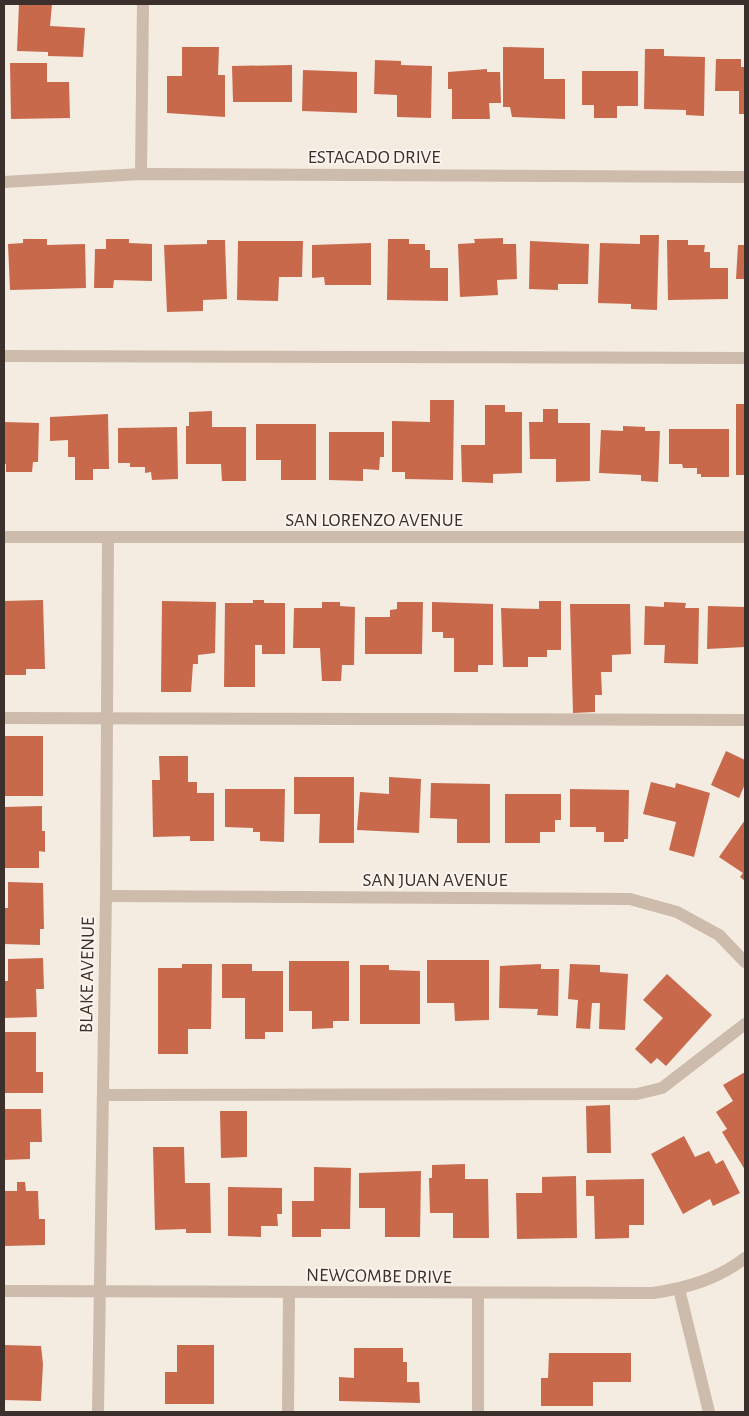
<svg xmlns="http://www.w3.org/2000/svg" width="749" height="1416" viewBox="0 0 749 1416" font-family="'Alegreya Sans',sans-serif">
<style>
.building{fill:#c8694b}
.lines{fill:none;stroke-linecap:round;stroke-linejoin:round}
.service{stroke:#cdbbac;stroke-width:12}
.minor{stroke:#cdbbac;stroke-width:12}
.labels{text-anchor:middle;stroke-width:4;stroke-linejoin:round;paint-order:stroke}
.street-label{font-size:19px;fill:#3b302b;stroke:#fbf5ee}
</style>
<rect width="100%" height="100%" fill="#f4ebe1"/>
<!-- building -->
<g class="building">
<path d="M19,4h33l-2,22 35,2 -2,29 -35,-1v-4l-31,-1z"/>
<path d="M182,47h37l-1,28h7v42l-58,-4v-37h15z"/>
<path d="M503,47l41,1v31h21v40l-53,-2 -2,-10h-7z"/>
<path d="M645,49h19v7l41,1 -1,59 -18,-1v-5l-42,-1z"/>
<path d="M716,59h25v8h4v47h-6v-23h-24z"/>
<path d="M375,60l26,1v4l31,1 -1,52 -34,-1v-22l-23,-1z"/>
<path d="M10,63h37v19h22l1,36 -59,1z"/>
<path d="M292,65v37h-59l-1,-36z"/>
<path d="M487,69v3h13l1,31h-12l1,16h-38v-30h-4v-17z"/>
<path d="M303,70l54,2v41l-55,-2z"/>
<path d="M582,71h56v35h-21v12h-23v-13h-12z"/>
<path d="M640,235h19l-2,75 -26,-1v-5l-33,-1 2,-60 40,1z"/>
<path d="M503,238v6h13l1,35 -20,1 1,15 -38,2 -2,-53 17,-1 -1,-4z"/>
<path d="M23,239h24v6l38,-1 1,44 -76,2 -2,-46 15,-1z"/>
<path d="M106,239h23v4l23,1v37l-38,-1 -1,8h-19l1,-39h11z"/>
<path d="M388,239h21v5h16v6h5v18h18v33l-61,-1z"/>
<path d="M207,240h18l2,59 -24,1v11l-36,1 -3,-67 43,-1z"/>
<path d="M667,240h21v5h17l-1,7h6v16h18v31l-60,1z"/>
<path d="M238,241h65l-1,36h-23l-1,24 -41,-1z"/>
<path d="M530,241l59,3 -1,40h-30v6l-29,-1z"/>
<path d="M371,243v42h-46l-1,-8 -12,1v-33z"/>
<path d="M738,245h7v34h-9z"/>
<path d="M430,400h24l-1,80 -48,-1v-7h-13v-51l38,1z"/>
<rect x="736" y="404" width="9" height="71"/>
<path d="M485,405h20v7h17v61l-29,1v9l-31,-1 -1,-37h24z"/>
<path d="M543,409h15v14h32v58l-34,1v-23h-26l-1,-37h14z"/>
<path d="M212,411v16h34v54h-24l-1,-17h-35v-38h3v-14z"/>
<path d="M108,414l1,55h-16v11h-18v-23h-7v-17l-18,1v-24z"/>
<path d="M4,422l35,1 -1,39h-5l-1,10h-26v-8h-2z"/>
<path d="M256,424h60v56h-35v-20h-25z"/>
<path d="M623,426l22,1v4h15l-2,51 -17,-1v-6l-42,-2 2,-43 22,1z"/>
<path d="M177,427l1,52 -26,1 -1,-8 -6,1v-6h-15v-4h-12v-35z"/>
<path d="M669,429h60v48h-28v-3h-4v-6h-14l-1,-4h-13z"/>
<path d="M329,432h55v25h-4l-1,13 -16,-1v12l-34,-1z"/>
<path d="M43,600l2,69h-19v6h-22v-74z"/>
<path d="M253,600h11v3h21v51h-23v-9h-7v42h-31l1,-84h28z"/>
<path d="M162,601l54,1 -1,51 -17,2v9h-5l-2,28h-30z"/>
<path d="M539,601h22v49h-14v7h-19v10h-25l-2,-59 38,1z"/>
<path d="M322,602h18v4l15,1 -1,58h-12l-1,16h-19l-2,-33h-27l1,-40h28z"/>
<path d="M397,602h26l-1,52h-57v-37h25v-7l7,-1z"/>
<path d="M432,602l61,2v61h-15v7h-24v-34h-11v-6h-11z"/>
<path d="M664,602l22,1 -1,5h14l-1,56 -34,-1 1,-18h-21l1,-39 19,1z"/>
<path d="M570,604h60l1,50 -19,1v17h-11l1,23h-7v17l-22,1z"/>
<path d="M708,606l37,1v40l-38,2z"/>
<rect x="4" y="736" width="39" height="60"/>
<path d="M726,751l19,9v24l-6,14 -28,-13z"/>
<path d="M159,756h29v26h9v11h17v48h-24v-5l-37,1 -1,-57h8z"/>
<path d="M294,777h60v66h-35l1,-29h-26z"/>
<path d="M389,777l32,2 -2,54 -62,-3 3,-38 29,2z"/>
<path d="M651,782l24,6 1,-5 34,10 -16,64 -25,-7 7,-28 -33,-8z"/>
<path d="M431,783l59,1v59h-33v-24l-27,-1z"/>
<path d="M225,789h60l-1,53 -24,-1v-9h-7v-4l-28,-1z"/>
<path d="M570,789l59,1 -1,49h-4v3h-20v-10h-8v-5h-26z"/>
<path d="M505,794h56v26h-6v12h-15v11h-35z"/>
<path d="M42,806v25h3v21l-6,-1v17h-35v-61z"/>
<path d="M745,820v61l-5,-4 3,-4 -24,-16z"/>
<path d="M8,882l35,1 1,46h-4v16l-36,-1v-36h4z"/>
<path d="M43,958l1,31h-8l1,28 -33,1v-37h4v-22z"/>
<path d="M427,960h62v60l-34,1 -1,-18h-27z"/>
<path d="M289,961h60v60h-16v7l-21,1v-18h-23z"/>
<path d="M182,964h30l-1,65h-23v25h-30v-86h24z"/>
<path d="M222,964h30v7h31v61h-18v7h-20v-41h-23z"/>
<path d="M541,964v5h18l-1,47 -21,-1 1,-6 -39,-1 1,-42z"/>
<path d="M570,964l30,1v7l28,2 -3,56 -26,-1 1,-26h-8l-2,26 -14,-1 2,-28 -10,-1z"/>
<path d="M360,965h29v5l31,1v53h-60z"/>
<path d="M667,974l45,41 -46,51 -9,-8 -6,6 -16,-15 28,-31 -20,-18z"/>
<path d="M4,1032h32v40h7v21h-39z"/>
<path d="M745,1072v98l-23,-38 5,-3 -11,-17 17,-11 -10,-16z"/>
<path d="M610,1105l1,48h-24l-1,-47z"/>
<path d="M4,1109h37l1,33h-12v17l-26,1z"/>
<path d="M220,1111h27v46l-26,1z"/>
<path d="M684,1136l11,21 14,-6 7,13 7,-4 17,33 -27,13 -3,-7 -27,15 -32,-60z"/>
<path d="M153,1147h31l1,36h25l1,50h-25v-4l-31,1z"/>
<path d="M465,1164v15h23l1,59h-36v-25h-23l-1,-35h3v-13z"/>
<path d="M314,1167l37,1 -1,61h-29v8h-29v-36h22z"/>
<path d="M421,1171l-1,66h-35v-29h-26v-35z"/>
<path d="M576,1176l1,62 -60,1 -1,-46h26v-16z"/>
<path d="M644,1179v46h-15v13l-34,1 -1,-43h-8v-16z"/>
<path d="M17,1182h8l1,9h12l1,28h6v26l-41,1v-55h13z"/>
<path d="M228,1187l54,1v26h-5l1,12h-17v11l-33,-1z"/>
<path d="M4,1345l37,1 2,18 -2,37 -37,-1z"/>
<path d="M177,1345h37v59h-49v-32h12z"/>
<path d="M354,1348h49v14h4v20h12l1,21 -81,-2v-24l15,1z"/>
<path d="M549,1353h82v29h-38v24h-52v-28h7z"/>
</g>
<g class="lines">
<!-- service -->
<g class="service">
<path d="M141,174l2,-170"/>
<path d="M4,356l741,2"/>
<path d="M4,718l741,2"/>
<path d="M103,1095l534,-1 25,-6 83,-64"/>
<path d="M679,1289l30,123"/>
<path d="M288,1412l1,-120"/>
</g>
<!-- minor -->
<g class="minor">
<path d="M4,182l137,-8 604,3"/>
<path d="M4,537h741"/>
<path d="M106,896l524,3 47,13 42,23 26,27"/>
<path d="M4,1291l649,2c34,-5 65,-14 92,-35"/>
<path d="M98,1412l8,-516 2,-359"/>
<path d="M478,1412v-118"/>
</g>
</g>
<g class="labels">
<!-- street labels -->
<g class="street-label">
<text x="374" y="163">ESTACADO DRIVE</text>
<text x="374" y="526">SAN LORENZO AVENUE</text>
<text x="435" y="886">SAN JUAN AVENUE</text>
<text transform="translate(86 975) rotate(-89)" y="7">BLAKE AVENUE</text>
<text transform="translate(379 1275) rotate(1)" y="7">NEWCOMBE DRIVE</text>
</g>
</g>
<!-- border -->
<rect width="749" height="1416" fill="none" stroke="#3b302b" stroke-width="10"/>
</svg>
